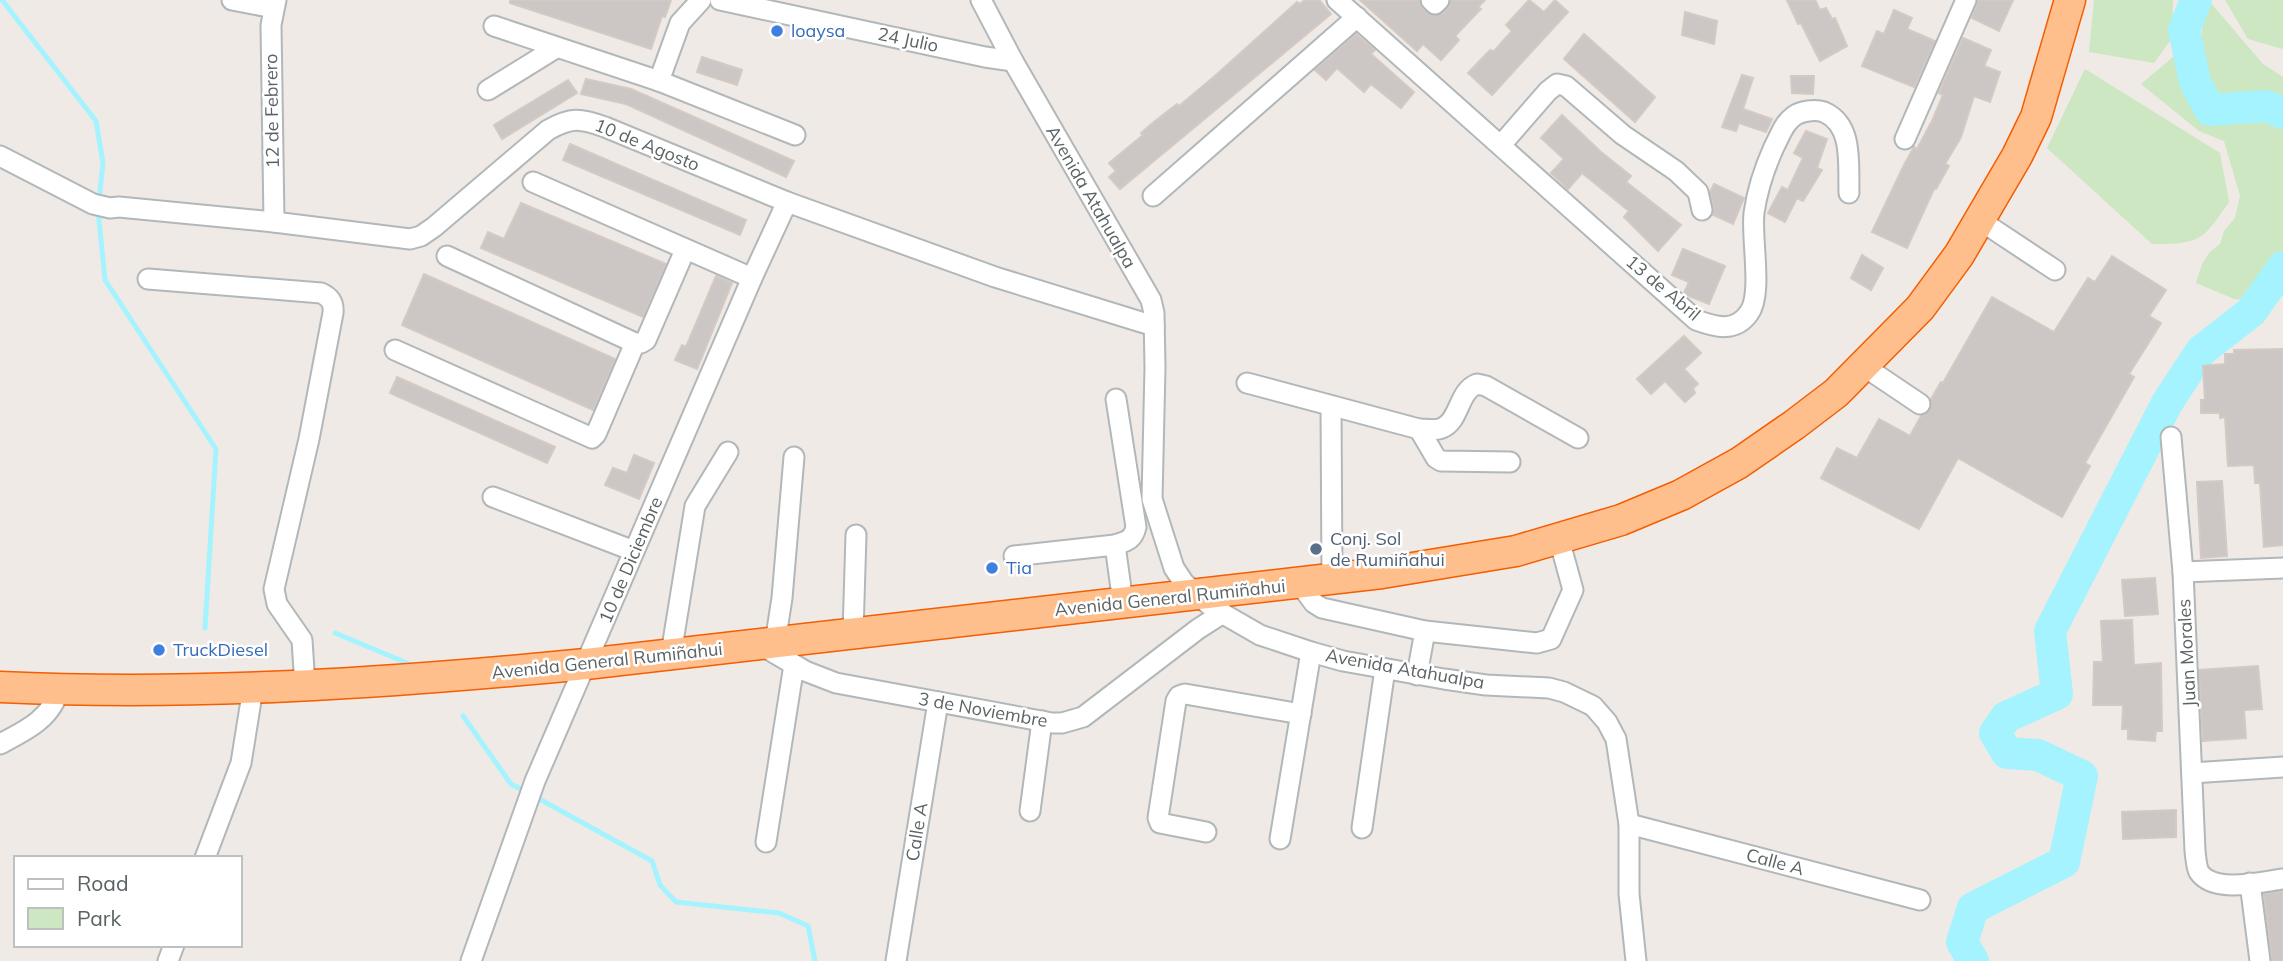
<svg xmlns="http://www.w3.org/2000/svg" width="2283" height="961" viewBox="0 0 2283 961" font-family="Mulish,sans-serif">
<style>
.green{fill:#cce7c1}
.lines{fill:none;stroke-linecap:round;stroke-linejoin:round}
.stream{stroke:#a5f3ff;stroke-width:5}
.river{stroke:#a5f3ff;stroke-width:32}
.building{fill:#ccc7c4;stroke:#d4c9c3;stroke-width:2}
.minor-casing{stroke:#b2b7ba;stroke-width:23}
.highway-casing{stroke:#f45d00;stroke-width:33}
.minor{stroke:#fff;stroke-width:19}
.highway{stroke:#ffbf8c;stroke-width:30}
.shop-dot{fill:#3f7fe0;stroke:#fff;stroke-width:2.5}
.service-dot{fill:#5c6f8a;stroke:#fff;stroke-width:2.5}
.labels{text-anchor:middle;stroke-width:5;stroke-linejoin:round;paint-order:stroke}
.shop-label{font-size:18px;fill:#366cbe;stroke:#fff;text-anchor:start}
.street-label{font-size:18px;fill:#5c6365;stroke:#fff}
.service-label{font-size:18px;fill:#4e5e75;stroke:#fff;text-anchor:start}
</style>
<rect width="100%" height="100%" fill="#efeae5"/>
<!-- green -->
<g class="green">
<path d="M2094,0h79l-1,38 -18,25 -65,-11z"/>
<path d="M2225,0h58v49l-35,-10z"/>
<path d="M2209,1l54,63 20,13v23l-11,-4 -47,3c-32,-34 -27,-57 -16,-98z"/>
<path d="M2179,52l14,51 12,16 61,-3 17,10v130l-23,45 -26,-2 -38,-16 6,-19 8,-12 10,-8 4,-13 11,-13 5,-22 -16,-55 -25,-10 -58,-47z"/>
<path d="M2085,69l135,84 9,49c-27,39 -28,42 -77,42l-105,-96z"/>
</g>
<g class="lines">
<!-- stream -->
<g class="stream">
<path d="M2,0l94,121 7,42 -4,37"/>
<path d="M98,210l7,70 111,169 -11,179"/>
<path d="M335,633l72,30 4,5"/>
<path d="M463,716l48,68 14,7"/>
<path d="M534,796l118,65 8,24 16,17 103,11 29,13 7,35"/>
</g>
<!-- river -->
<g class="river">
<path d="M2196,0l-12,30 11,52 15,28 56,-4 17,7"/>
<path d="M1973,961l-11,-19 11,-34 91,-46 18,-86 -44,-21 -31,-2 -12,-20 11,-16 51,-23 -7,-63 117,-228 34,-52 50,-39 32,-45"/>
</g>
</g>
<!-- building -->
<g class="building">
<path d="M510,0h161l-6,17 -3,-1 -11,33 -141,-46z"/>
<path d="M1305,0h14l12,14 -211,175 -11,-12 7,-6 -7,-8 34,-28 -2,-2 14,-12 22,-17 2,2 37,-31 81,-73 3,2z"/>
<path d="M1360,0h59l3,9 11,7 11,-3 7,-13h34l-7,7 3,2 -26,27 4,4 -18,20 -18,-16 -6,7z"/>
<path d="M1529,0l15,12 11,-12 13,12 -76,83 -24,-22 22,-23 4,1 18,-20 -6,-6z"/>
<path d="M1787,0h28l5,10 6,-2 6,11 3,-1 12,28 -27,15 -19,-38 -3,1z"/>
<path d="M1978,0h35l-14,31 -27,-13z"/>
<path d="M1894,10l18,8 -5,11 28,12 -21,46 -52,-21 15,-35 7,3z"/>
<path d="M1685,12l32,9 -3,23 -32,-9z"/>
<path d="M1356,34l19,16 -4,4 43,38 -13,16 -30,-24 -7,8 -27,-24 -11,12 -11,-10z"/>
<path d="M1584,34l71,63 -20,25 -71,-63z"/>
<path d="M1963,38l28,12 -7,16 16,6 -10,30 -16,-6 -13,41 -16,27 4,2 -13,23h-2l-27,59 -35,-16 32,-67 10,-18 3,2 15,-28 11,-26 -4,-2z"/>
<path d="M702,57l40,13 -5,15 -40,-13z"/>
<path d="M1742,75l11,3 -10,31 29,10 -6,13 -27,-9 -3,8 -14,-4z"/>
<path d="M1791,76h23l-1,18 -21,-1z"/>
<path d="M586,79l45,10 163,72 -8,16 -160,-73 -45,-10z"/>
<path d="M568,80l9,13 -75,46 -8,-14z"/>
<path d="M1562,115l39,37 30,24 -5,6 55,43 -23,26 -34,-34 5,-6 -47,-38 -14,16 -17,-16 13,-14 -23,-21z"/>
<path d="M1806,131l21,8 -10,29 5,2 -19,31 -6,-3 -12,24 -17,-9 14,-26 6,3 15,-32 -9,-5z"/>
<path d="M570,144l176,76 -6,15 -177,-75z"/>
<path d="M1714,184l30,14 -11,26 -20,-9 1,-8 -4,-15z"/>
<path d="M521,203l145,61 -23,53 -162,-69 7,-16 16,7z"/>
<path d="M1683,249l42,17 -16,38 -23,-9 -2,-2 5,-11 -17,-7z"/>
<path d="M1862,255l21,13 -12,22 -20,-12z"/>
<path d="M2112,256l54,34 -17,26 12,7 -32,51 5,3 -49,86 5,3 -28,51 -104,-59 -39,71 -98,-51 16,-30 20,10 22,-39 31,17 11,-20 9,-6 1,-11 10,-17 2,1 49,-86 62,35 34,-54 7,4z"/>
<path d="M424,274l191,85 -22,51 -191,-85z"/>
<path d="M716,276l16,7 -35,86 -22,-9 7,-15 4,2z"/>
<path d="M1684,336l17,17 -17,16 14,15 -5,4 2,5 -10,9 -20,-21 -14,13 -14,-15z"/>
<path d="M2283,349v196l-19,2 -4,-64h-5l-1,-18 -26,1 -3,-49 -5,1v-5h-19v-13h4l-2,-34 22,-2v-10h9v-4z"/>
<path d="M397,377l158,70 -8,16 -157,-70z"/>
<path d="M634,455l20,8 -15,36 -34,-14 8,-17 14,5z"/>
<path d="M2222,481l5,75 -26,2 -4,-76z"/>
<path d="M2155,578l3,36 -33,2 -3,-36z"/>
<path d="M2132,620l2,45 27,-2 1,68h-6l-1,10 -27,-2v-10h-6l1,-24h-30l1,-43h9l-2,-41z"/>
<path d="M2258,666l4,43 -18,1 2,28 -43,3 -4,-71z"/>
<path d="M2176,810v27l-53,2 -1,-27z"/>
<path d="M2283,891v70h-11l-8,-67z"/>
</g>
<g class="lines">
<defs>
<g id="minor">
<path d="M232,0l42,8"/>
<path d="M720,0l265,57 28,4"/>
<path d="M981,0l32,61 138,239 3,13 1,55 -3,131 22,69 10,15 29,25 47,27 51,17 32,9 101,18 42,6 63,3 15,4 29,14 14,16 9,17 13,85v70l7,67"/>
<path d="M1337,0l359,320c19,7 39,13 53,-7 14,-19 2,-74 5,-100 3,-22 11,-46 20,-66 6,-11 9,-23 20,-31 7,-5 21,-7 30,-4 30,13 24,53 25,81"/>
<path d="M1431,0l4,4 4,-4"/>
<path d="M494,26l165,55 136,54"/>
<path d="M659,81l21,-58 21,-23"/>
<path d="M488,90l68,-42"/>
<path d="M1905,139l61,-139"/>
<path d="M1501,145l47,-54 9,-7 9,2 57,49 53,36 22,21 4,18"/>
<path d="M0,156l93,48 17,4 9,-1 155,15 136,17 11,-3 13,-9 114,-97c23,-13 32,-12 57,-3l182,75 208,75 159,49"/>
<path d="M533,182l219,96"/>
<path d="M1153,196l204,-179"/>
<path d="M1981,221l74,49"/>
<path d="M274,222l-3,-197 5,-25"/>
<path d="M447,256l188,87h6l5,-3 39,-90"/>
<path d="M148,279l173,14c9,4 13,10 12,20l-24,126 -35,150 3,15 25,36 3,46"/>
<path d="M395,350l197,88 4,-4 39,-91"/>
<path d="M1862,365l58,39"/>
<path d="M1247,383l172,46c6,0 17,2 23,-1 18,-7 16,-37 35,-44l9,2 92,52"/>
<path d="M1331,406l1,173"/>
<path d="M1419,429l17,29 5,3 69,1"/>
<path d="M2171,437l12,135 12,279c1,7 1,15 4,21 15,22 61,10 84,7"/>
<path d="M493,497l141,54"/>
<path d="M1115,545l8,58"/>
<path d="M1014,556l101,-11c12,-4 18,-5 21,-18l-20,-128"/>
<path d="M2183,572l100,-4"/>
<path d="M1300,584l14,19 8,5 103,23 112,12 14,-4 22,-49 -14,-51"/>
<path d="M853,633l3,-98"/>
<path d="M775,643l7,-45 12,-141"/>
<path d="M761,645l44,26 31,12 216,40h10l21,-6 115,-88 25,-16"/>
<path d="M671,654l24,-148 33,-54"/>
<path d="M1417,675l8,-44"/>
<path d="M0,744c25,-13 53,-26 59,-56"/>
<path d="M2192,773l91,-6"/>
<path d="M1030,811l12,-90"/>
<path d="M1629,824l291,76"/>
<path d="M1362,828l23,-159"/>
<path d="M1206,832l-46,-9 -2,-5 18,-117 3,-5 6,-2 116,20"/>
<path d="M1280,839l31,-187"/>
<path d="M766,842l28,-177"/>
<path d="M205,858l36,-95 12,-75"/>
<path d="M2250,883l10,78"/>
<path d="M168,961l6,-16"/>
<path d="M471,961l64,-180 217,-503 35,-76"/>
<path d="M896,961l42,-259"/>
</g>
<path id="highway" d="M0,687c196,9 391,-4 586,-23l796,-91 134,-22 105,-31 60,-25 58,-32 55,-38 42,-32 84,-85 39,-53 58,-99 19,-39 34,-117"/>
</defs>
<!-- minor casing -->
<use href="#minor" class="minor-casing"/>
<!-- highway casing -->
<use href="#highway" class="highway-casing"/>
<!-- minor -->
<use href="#minor" class="minor"/>
<!-- highway -->
<use href="#highway" class="highway"/>
</g>
<!-- markers -->
<g class="shop-dot">
<circle cx="777" cy="31" r="7"/>
<circle cx="992" cy="568" r="7"/>
<circle cx="159" cy="650" r="7"/>
</g>
<circle class="service-dot" cx="1316" cy="549" r="7"/>
<g class="labels">
<!-- shop labels -->
<g class="shop-label">
<text x="791" y="37">loaysa</text>
<text x="1006" y="574">Tia</text>
<text x="173" y="656">TruckDiesel</text>
</g>
<!-- street labels -->
<g class="street-label">
<text transform="translate(908 40) rotate(12)" y="6">24 Julio</text>
<text transform="translate(272 111) rotate(-91)" y="6">12 de Febrero</text>
<text transform="translate(647 145) rotate(22)" y="6">10 de Agosto</text>
<text transform="translate(1091 197) rotate(60)" y="6">Avenida Atahualpa</text>
<text transform="translate(1663 288) rotate(40)" y="6">13 de Abril</text>
<text transform="translate(631 560) rotate(-67)" y="6">10 de Diciembre</text>
<text transform="translate(1170 598) rotate(-6)" y="6">Avenida General Rumiñahui</text>
<text transform="translate(2187 653) rotate(-93)" y="6">Juan Morales</text>
<text transform="translate(607 661) rotate(-6)" y="6">Avenida General Rumiñahui</text>
<text transform="translate(1405 669) rotate(10)" y="6">Avenida Atahualpa</text>
<text transform="translate(983 710) rotate(10)" y="6">3 de Noviembre</text>
<text transform="translate(917 832) rotate(-81)" y="6">Calle A</text>
<text transform="translate(1775 862) rotate(15)" y="6">Calle A</text>
</g>
<!-- service labels -->
<g class="service-label">
<text x="1330" y="545">Conj. Sol<tspan x="1330" dy="21">de Rumiñahui</tspan></text>
</g>
</g>
<!-- legend -->
<rect x="14" y="856" width="228" height="91" fill="#ffffff" stroke="#bec1c1" stroke-width="2"/>
<rect x="28" y="879" width="35" height="10" fill="#ffffff" stroke="#bec1c1" stroke-width="2"/>
<text x="77" y="891" font-size="21" fill="#5c6365">Road</text>
<rect x="28" y="908" width="35" height="21" fill="#cce7c1" stroke="#bec1c1" stroke-width="2"/>
<text x="77" y="926" font-size="21" fill="#5c6365">Park</text>
</svg>
